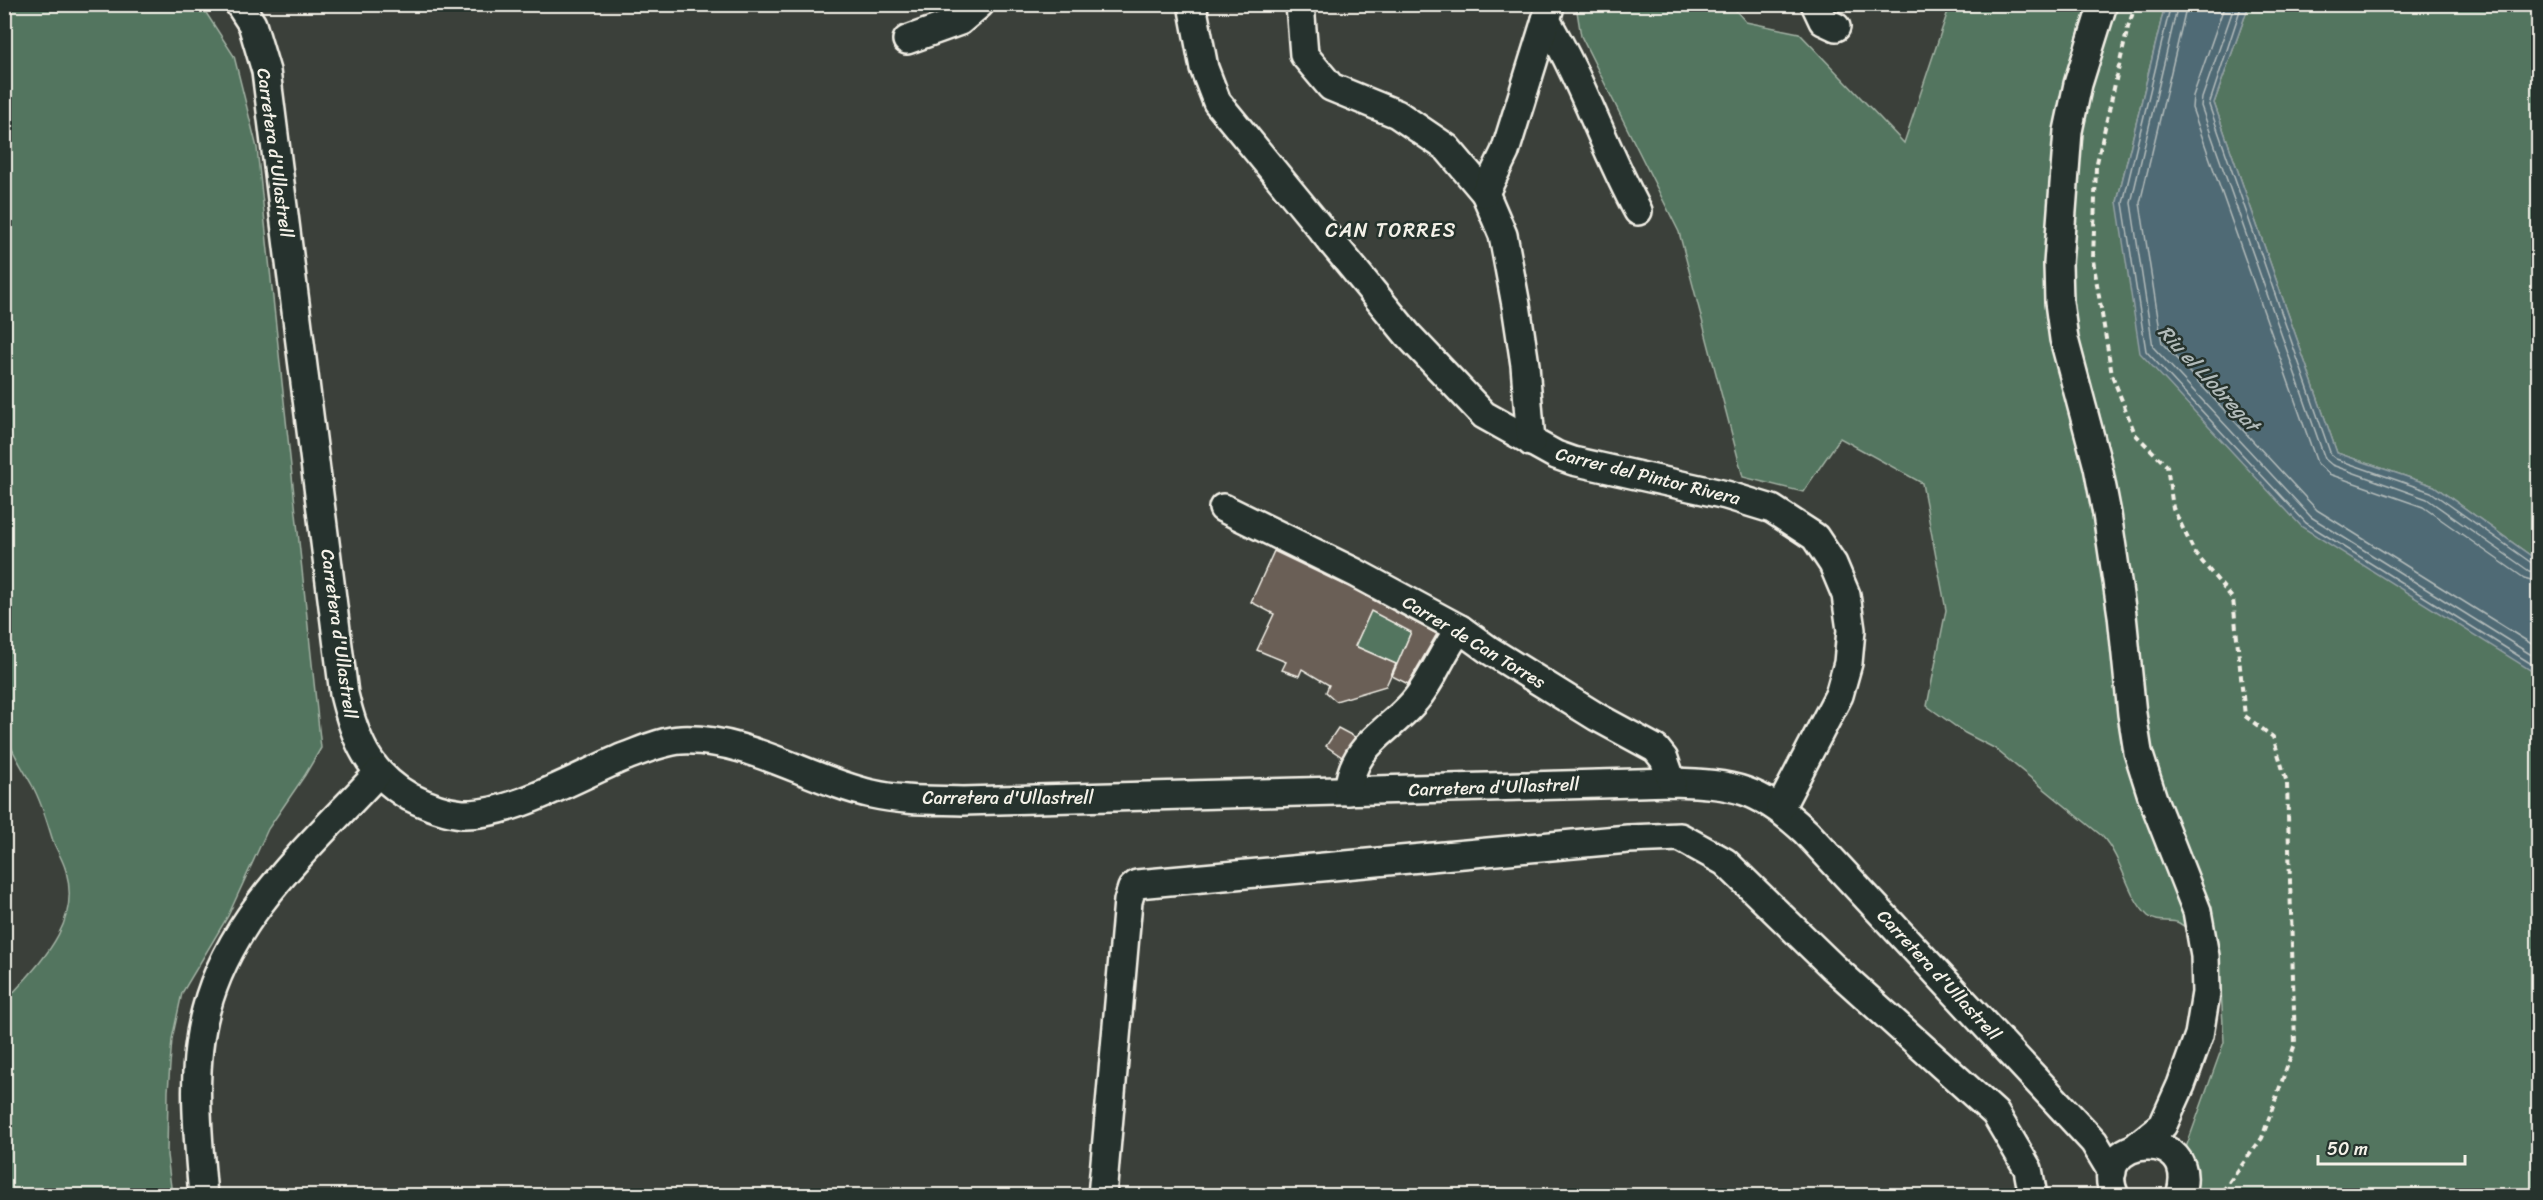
<svg xmlns="http://www.w3.org/2000/svg" width="2543" height="1200" viewBox="0 0 2543 1200" font-family="Sriracha,sans-serif">
<style>
.green{fill:#52745f;stroke:#a3b2a4;stroke-width:1.5}
.water{fill:#506a75;stroke:#92a0a3;stroke-width:1.5}
.lines{fill:none;stroke-linecap:round;stroke-linejoin:round}
.shore{stroke:#b2bbba;stroke-width:1.5}
.building{fill:#6b5f57;stroke:#f4f1e8;stroke-width:1.5}
.minor-casing{stroke:#f4f1e8;stroke-width:32}
.path{stroke:#f4f1e8;stroke-width:4;stroke-dasharray:6 4.5;stroke-linecap:butt}
.minor{stroke:#26332d;stroke-width:27}
.labels{text-anchor:middle;stroke-width:5;stroke-linejoin:round;paint-order:stroke}
.street-label{font-size:18px;fill:#f4f1e8;stroke:#26332d}
.neighbourhood-label{font-size:20px;letter-spacing:1.5px;fill:#f4f1e8;stroke:#26332d}
.water-label{font-size:20px;font-style:italic;fill:#b2bbba;stroke:#26332d}
</style>
<rect width="100%" height="100%" fill="#3b403a"/>
<filter id="ink" filterUnits="userSpaceOnUse"><feTurbulence type="fractalNoise" baseFrequency=".0167" numOctaves="2"/><feDisplacementMap in="SourceGraphic" scale="12" xChannelSelector="R" yChannelSelector="G"/><feConvolveMatrix kernelMatrix="1 2 1 2 8 2 1 2 1" color-interpolation-filters="sRGB"/></filter>
<g filter="url(#ink)">
<!-- green -->
<g class="green">
<path d="M5,4l196,1 33,51 23,92 64,600 -16,27 -37,54 -40,87 -46,77 -10,46 -4,52 -1,64 5,40h-167v-193c32,-37 77,-76 61,-131 -3,-11 -9,-20 -13,-30 -6,-19 -11,-38 -21,-56 -10,-18 -21,-34 -27,-53z"/>
<path d="M1576,5h155l15,17 53,11 105,110 46,-138h215l-48,197 380,445 41,28v520h-349l-5,-42 40,-111 -5,-88c-13,-9 -26,-23 -40,-31 -9,-4 -21,1 -31,-7 -21,-20 -25,-57 -46,-80l-108,-88 -29,-15 -38,-27 19,-96 -24,-127 -82,-45 -37,54 -60,-15 -64,-245 -98,-196z"/>
<path d="M2249,5h289v556l-104,-75 -97,-33 -123,-350z"/>
<path d="M1371,611l40,21 -14,33 -42,-19z"/>
</g>
<!-- water -->
<g class="water">
<path d="M2165,5h84l-35,98 123,350 97,33 104,75v114l-236,-148 -162,-174 -23,-151z"/>
<path d="M705,1190l14,1 10,4h-40z"/>
</g>
<g class="lines">
<!-- shore -->
<g class="shore">
<path d="M2171,4l-48,199 23,148 160,172 232,145"/>
<path d="M2178,4l-47,199 22,144 158,170 227,142"/>
<path d="M2187,4l-47,199 22,140 155,167 221,138"/>
<path d="M2225,4l-32,92 -1,12 125,355 12,11 94,33 101,71 14,4"/>
<path d="M2235,4l-33,94 -1,8 124,353 7,6 95,34 102,72 9,2"/>
<path d="M2242,4l-33,101 122,350 5,4 95,33 102,72 5,1"/>
</g>
</g>
<!-- building -->
<g class="building">
<path d="M1274,551l75,36 88,47 -29,50 -16,-8 19,-44 -40,-21 -16,35 41,18 -10,22 -50,15 -10,-9 3,-7 -27,-16 -3,7 -17,-6 4,-8 -29,-12 17,-36 -23,-12z"/>
<path d="M1338,728l17,9 -13,20 -16,-11z"/>
</g>
<g class="lines">
<defs>
<g id="minor">
<path d="M239,4l13,20 14,47 78,623c11,45 24,79 66,103 16,8 33,15 52,17 49,2 116,-38 162,-57 17,-6 38,-16 57,-17 66,-3 128,40 191,54 30,7 61,6 91,7l709,-19c63,2 87,6 134,50l288,310 18,30"/>
<path d="M1192,4l12,64 13,34 191,233 76,80 72,40 17,6 153,34 46,14 43,28 18,27 13,31 5,35 -3,33 -9,32 -59,113"/>
<path d="M1300,4l4,51 27,32 66,27 50,34 38,45 18,42 13,70 9,60 6,77"/>
<path d="M1815,4l8,17 13,6"/>
<path d="M2103,4l-25,80 -10,47 -10,133 1,38 5,37 34,128 9,47 15,101 10,99 6,38 15,47 44,112 8,45 1,37 -7,42 -18,50 -18,40 -25,20"/>
<path d="M1546,20c37,61 58,129 92,191"/>
<path d="M907,40l53,-19 20,-17"/>
<path d="M1485,193l20,-41 44,-142"/>
<path d="M1223,508l133,65 104,56 29,21 108,67 59,32 8,10 8,23"/>
<path d="M1348,791c5,-47 38,-57 65,-88 20,-22 28,-51 47,-74"/>
<path d="M203,1196c-5,-61 -13,-127 3,-186 25,-97 107,-166 172,-237"/>
<path d="M1102,1196l26,-295 4,-13 5,-4 491,-45 52,-2 45,25 107,104 163,147 33,56 5,27"/>
<path d="M2115,1196c-28,-61 88,-72 65,0"/>
</g>
</defs>
<!-- minor casing -->
<use href="#minor" class="minor-casing"/>
<!-- path -->
<path class="path" d="M2136,4l-8,23 -32,140 -3,93 19,115 23,59 32,32 6,42 22,45 38,46 12,117 28,21 14,46 8,261 -33,94 -43,58"/>
<!-- minor -->
<use href="#minor" class="minor"/>
</g>
</g>
<g class="labels">
<!-- street labels -->
<g class="street-label">
<text transform="translate(275 153) rotate(82)" y="6">Carretera d'Ullastrell</text>
<text transform="translate(1648 476) rotate(14)" y="6">Carrer del Pintor Rivera</text>
<text transform="translate(339 634) rotate(82)" y="6">Carretera d'Ullastrell</text>
<text transform="translate(1474 642) rotate(31)" y="6">Carrer de Can Torres</text>
<text transform="translate(1494 787) rotate(-2)" y="6">Carretera d'Ullastrell</text>
<text x="1008" y="804">Carretera d'Ullastrell</text>
<text transform="translate(1939 975) rotate(47)" y="6">Carretera d'Ullastrell</text>
</g>
<!-- neighbourhood labels -->
<g class="neighbourhood-label">
<text x="1391" y="237">CAN TORRES</text>
</g>
<!-- water labels -->
<g class="water-label">
<text transform="translate(2209 378) rotate(47)" y="7">Riu el Llobregat</text>
</g>
</g>
<!-- margin -->
<rect width="2543" height="1200" fill="none" stroke="#26332d" stroke-width="24"/>
<rect x="12" y="12" width="2519" height="1176" fill="none" stroke="#f4f1e8" stroke-width="2" filter="url(#ink)"/>
<!-- scale -->
<path d="M2318 1155v9h147v-9" fill="none" stroke="#f4f1e8" stroke-width="3"/>
<text x="2327" y="1155" font-size="18" fill="#f4f1e8" stroke="#26332d" stroke-width="4.5" paint-order="stroke">50 m</text>
</svg>
